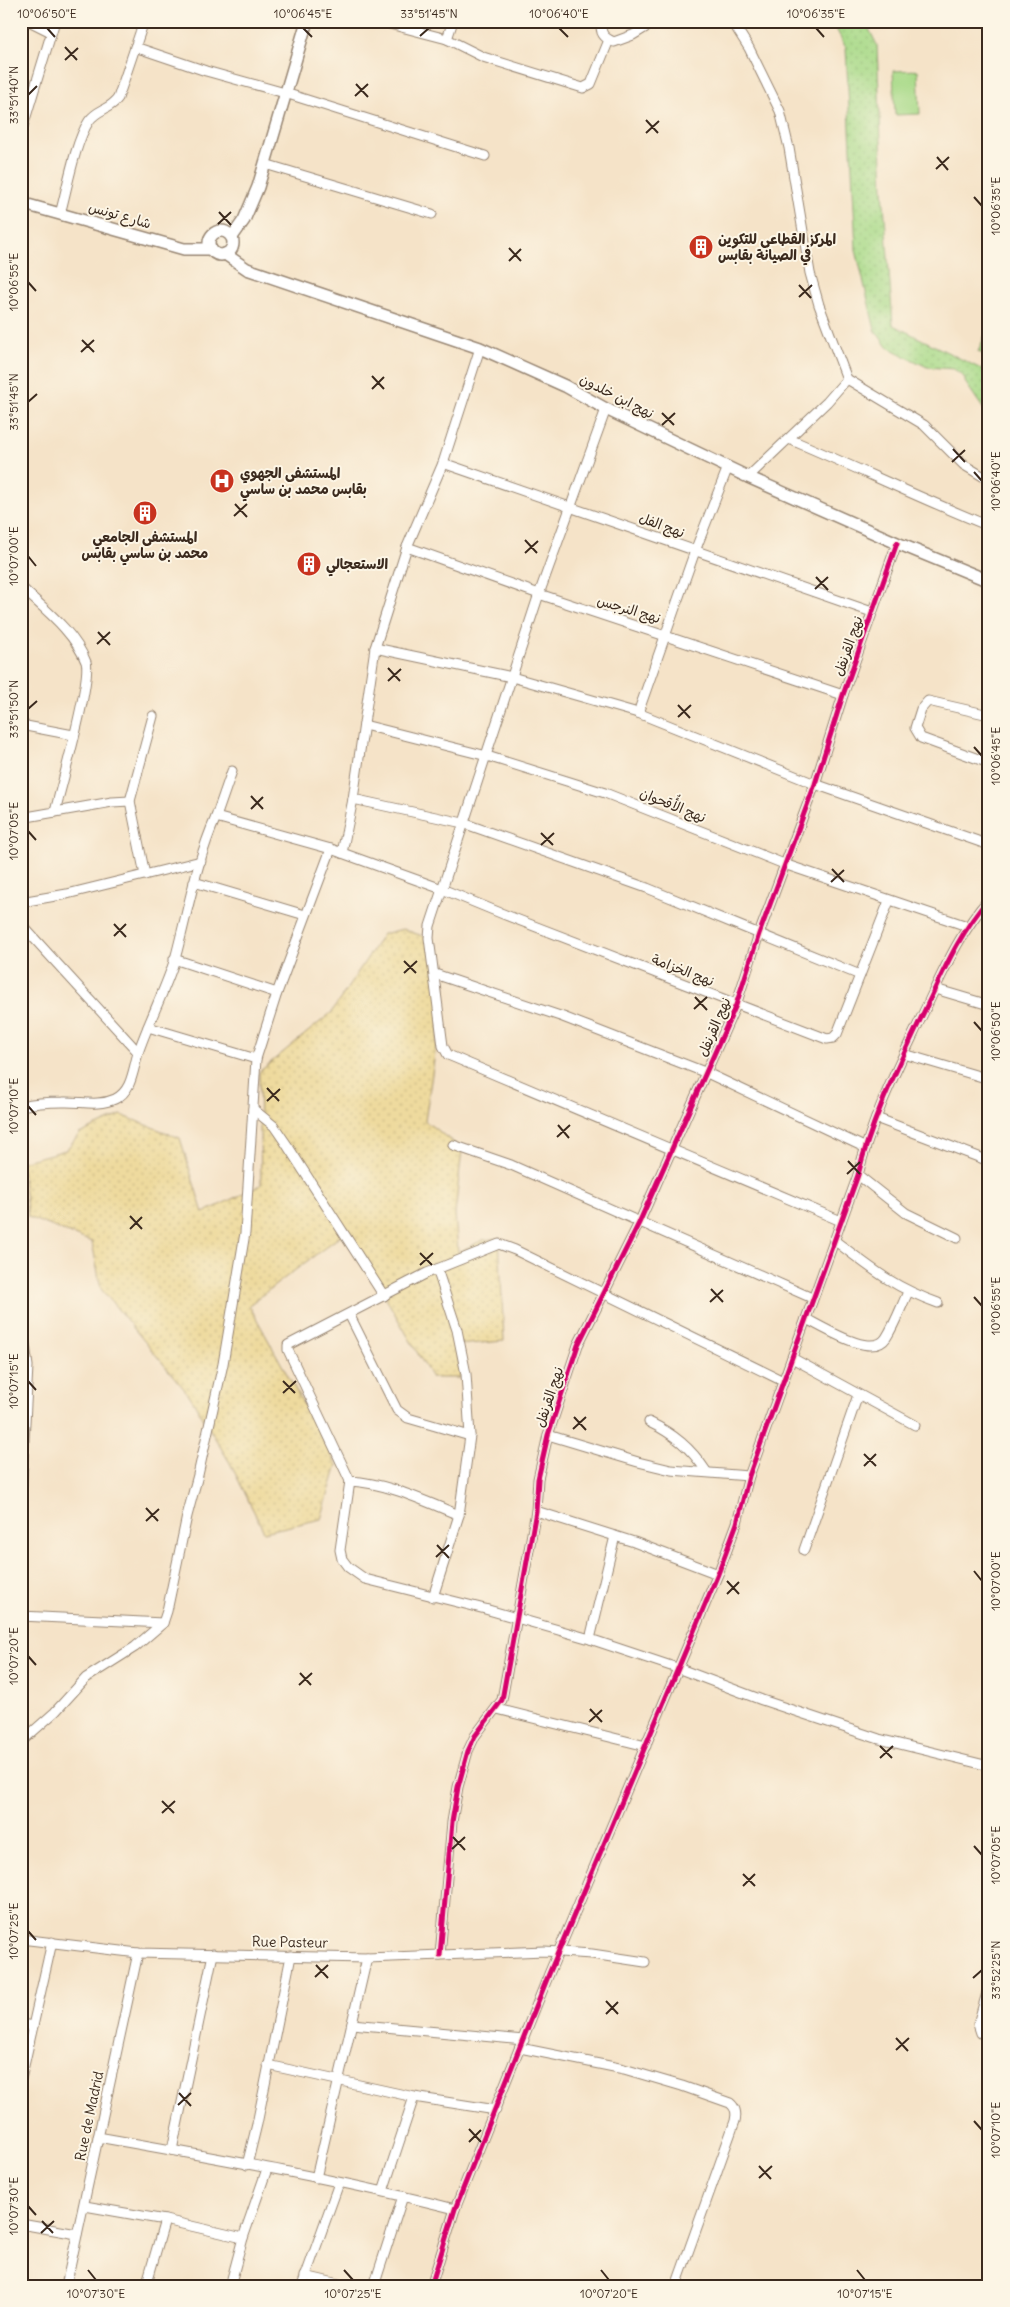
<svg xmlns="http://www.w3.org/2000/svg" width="1010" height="2307" viewBox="0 0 1010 2307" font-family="Delius,'Playpen Sans Arabic',sans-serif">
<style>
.grass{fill:url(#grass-dots);stroke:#728254}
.sand{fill:url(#sand-dots);stroke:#94825e}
.pitch{fill:#a9da89;stroke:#728254}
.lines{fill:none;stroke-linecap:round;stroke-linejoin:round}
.minor-casing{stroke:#988673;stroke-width:11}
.tertiary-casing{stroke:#988673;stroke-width:14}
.minor{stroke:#fff;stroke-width:9}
.tertiary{stroke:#fff;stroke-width:11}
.cycleway-casing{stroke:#fcf5e5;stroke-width:8}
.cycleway{stroke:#d6006c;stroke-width:5}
.ticks{fill:none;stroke:#3b2a1e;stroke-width:2}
.labels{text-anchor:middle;stroke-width:4;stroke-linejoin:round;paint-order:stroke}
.street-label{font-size:14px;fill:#3b2a1e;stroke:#fcf5e5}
.poi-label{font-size:14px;font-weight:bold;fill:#3b2a1e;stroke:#fcf5e5;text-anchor:start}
.neatline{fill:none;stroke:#3b2a1e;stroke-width:2}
.ticks-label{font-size:12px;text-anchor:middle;fill:#3b2a1e}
</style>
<defs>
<pattern id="grass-dots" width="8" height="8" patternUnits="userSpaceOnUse" patternTransform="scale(1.25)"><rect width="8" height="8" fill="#a9da89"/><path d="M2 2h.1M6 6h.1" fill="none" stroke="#92bb76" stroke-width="1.8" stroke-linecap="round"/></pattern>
<pattern id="sand-dots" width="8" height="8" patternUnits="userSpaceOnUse" patternTransform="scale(1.25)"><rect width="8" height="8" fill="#eeda9e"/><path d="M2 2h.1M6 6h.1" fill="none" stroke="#cdbb88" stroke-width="1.8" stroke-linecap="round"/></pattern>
</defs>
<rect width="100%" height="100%" fill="#fcf5e5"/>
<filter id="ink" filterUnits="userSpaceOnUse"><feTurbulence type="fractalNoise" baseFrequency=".02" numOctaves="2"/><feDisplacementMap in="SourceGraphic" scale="10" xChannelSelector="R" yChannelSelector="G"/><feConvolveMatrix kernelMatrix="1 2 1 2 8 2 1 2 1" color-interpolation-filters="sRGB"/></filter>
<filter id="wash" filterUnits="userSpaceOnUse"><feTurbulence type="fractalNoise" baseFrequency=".0096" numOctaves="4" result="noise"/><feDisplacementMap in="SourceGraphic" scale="20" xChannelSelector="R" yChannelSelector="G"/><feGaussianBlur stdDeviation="1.12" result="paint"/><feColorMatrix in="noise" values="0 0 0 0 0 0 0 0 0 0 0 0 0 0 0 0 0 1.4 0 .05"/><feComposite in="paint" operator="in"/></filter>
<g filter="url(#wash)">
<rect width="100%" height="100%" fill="#f5e3c8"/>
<!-- grass -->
<path class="grass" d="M832,21h33l12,24 6,145 10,135 90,45 6,-1v48l-24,-35v-4l-11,-9 -27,-2 -40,-20 -12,-17 -19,-80 -10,-202z"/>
<!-- sand -->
<path class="sand" d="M403,929l25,9 12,18 5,30 -20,135 37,28 -7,65 3,38 25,-12 16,-2 5,103 -47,4 3,33h-28l-85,-147 -98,74 88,160 -16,54 -57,13 -34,-69 -40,-67 -89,-107 -9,-47 -64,-25 -7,-55 45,-12 13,-16 42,-19 59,23 23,75 58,-28 -2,-113 72,-59 52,-79z"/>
<!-- pitch -->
<g class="pitch">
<path d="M918,70l2,44 -25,1 -2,-44z"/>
<path d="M989,326v30l-11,-4z"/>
</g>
</g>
<g filter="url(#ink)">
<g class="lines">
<defs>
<g id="minor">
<path d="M29,21l22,11"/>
<path d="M378,21l69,18 36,18 100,31 8,-4 18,-44"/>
<path d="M602,21c-3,12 2,17 12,21l19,-7 23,-14"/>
<path d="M732,21l17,27 31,63 9,37 21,125 9,32 28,74 77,46 40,40 25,15"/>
<path d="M447,39l6,-18"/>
<path d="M135,47l71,24 79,22 200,63"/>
<path d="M21,133l34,-112"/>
<path d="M265,164l167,50"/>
<path d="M60,214c7,-25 15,-72 29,-93 8,-12 21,-11 29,-23l26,-77"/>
<path d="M606,409l-67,185 -109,332 -1,12 14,108 5,9 5,2 388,164"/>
<path d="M789,439c67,28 132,60 200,87"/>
<path d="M443,463l429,149"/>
<path d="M748,477l79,-75 20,-23"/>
<path d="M407,547l132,47 304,101"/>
<path d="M21,587c23,22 53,44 65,75 6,18 -25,124 -31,150"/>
<path d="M375,648l137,29 126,36 177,71 174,61"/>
<path d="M638,713l57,-162 33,-84"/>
<path d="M989,715l-61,-14 -7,8 -6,19 6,10 68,25"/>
<path d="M21,725l52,10"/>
<path d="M364,725l123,31 118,37 179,71 183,62"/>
<path d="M353,799l110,24 184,65 213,87"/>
<path d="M216,817l16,-46"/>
<path d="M21,818l91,-16 18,-1"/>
<path d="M342,853l11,-54 22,-151 32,-101 36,-84 37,-115"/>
<path d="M145,875l-15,-74 23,-85"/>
<path d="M194,882l111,33"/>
<path d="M21,902l46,-8 134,-33"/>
<path d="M21,924l117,128"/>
<path d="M174,959l103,34"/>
<path d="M435,974l128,43 144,56 157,74"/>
<path d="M935,989l54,16"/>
<path d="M148,1027l108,32"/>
<path d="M904,1054l85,25"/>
<path d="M21,1106c13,-3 28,-4 42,-4 18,-1 34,5 52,-3 18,-8 18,-32 24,-49 11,-31 26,-60 36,-91 13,-48 21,-97 41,-142l115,32 111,40 61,25 324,125 6,-1 4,-4 52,-133"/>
<path d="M253,1109l21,17 13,19 97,151"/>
<path d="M876,1118l113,43"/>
<path d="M453,1145l58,20 301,133"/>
<path d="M858,1175l48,38 51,25"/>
<path d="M834,1240c38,29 59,47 104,63"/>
<path d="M349,1314l48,96 11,8 62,18"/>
<path d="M21,1316l7,50 -7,133"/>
<path d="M806,1319c17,8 66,40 80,19 9,-14 15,-31 22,-46"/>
<path d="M792,1358l123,67"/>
<path d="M649,1422c25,12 42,26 57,49"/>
<path d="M548,1435l90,27 33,8 78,6"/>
<path d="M350,1481l-10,69 2,9 6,8 17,12 120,30 105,30 90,30 82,31 117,39 110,27"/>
<path d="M536,1511l98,31 84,32"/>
<path d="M459,1515c-35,-14 -71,-32 -109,-34l-62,-131v-5l139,-72 72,-29 16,6 268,131"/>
<path d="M804,1550l54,-155"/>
<path d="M433,1597l26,-82 11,-79 -4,-62 -9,-44 -20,-61"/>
<path d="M21,1616l142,7"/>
<path d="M590,1639l25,-103"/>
<path d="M497,1709l149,37"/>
<path d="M21,1742l34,-30 31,-34 49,-31 28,-24 4,-12 20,-95 11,-41 25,-111 22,-131 11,-174 21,-66 54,-144"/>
<path d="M21,1939l117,14 229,5 177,-7 48,3 53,8"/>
<path d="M440,1955l12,-133 6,-35 10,-36 7,-15 27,-36 34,-189 2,-32 10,-44 30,-90 61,-122 97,-218 23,-71 56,-150 28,-89 54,-152"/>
<path d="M989,1986l-11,38 3,9 8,6"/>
<path d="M21,2024l12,2"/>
<path d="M352,2024l172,16"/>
<path d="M520,2048l104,21 58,17 48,17c6,5 7,10 5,18l-59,165"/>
<path d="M268,2065l146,32 82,13"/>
<path d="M21,2079l31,-137"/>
<path d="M98,2137c119,21 240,42 357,72"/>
<path d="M172,2150l41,-196"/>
<path d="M247,2165l10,-41 34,-168"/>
<path d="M316,2178l51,-220"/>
<path d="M383,2191l31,-94"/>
<path d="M85,2206l80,14 78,18"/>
<path d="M21,2224l56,10"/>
<path d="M305,2276l42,10"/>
<path d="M66,2286l72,-333"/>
<path d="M146,2286l19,-66"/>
<path d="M230,2286l13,-48 24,-69"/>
<path d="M302,2286l37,-103"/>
<path d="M374,2286l29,-90"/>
<path d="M431,2286l24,-77 94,-235 169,-400 19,-51 12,-47 109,-301c13,-55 39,-106 63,-157 20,-41 37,-84 68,-119"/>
</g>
<g id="tertiary">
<path d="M21,203l163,46h27"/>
<circle cx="221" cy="243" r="12"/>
<path d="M232,237l12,-17 14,-33 49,-166"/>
<path d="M225,254l22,15 233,79 85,38 41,23 142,68 149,66 92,38"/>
</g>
</defs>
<!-- minor casing -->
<use href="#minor" class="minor-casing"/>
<!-- tertiary casing -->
<use href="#tertiary" class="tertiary-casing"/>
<!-- minor -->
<use href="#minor" class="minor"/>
<!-- tertiary -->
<use href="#tertiary" class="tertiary"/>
<defs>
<g id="cycleway">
<path d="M440,1955l12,-133 6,-35 10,-36 7,-15 27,-36 34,-189 2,-32 10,-44 30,-90 61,-122 97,-218 23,-71 56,-150 28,-89 54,-152"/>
<path d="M431,2286l24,-77 94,-235 169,-400 19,-51 12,-47 109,-301c13,-55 39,-106 63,-157 20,-41 37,-84 68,-119"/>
</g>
</defs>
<!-- cycleway casing -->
<use href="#cycleway" class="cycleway-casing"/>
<!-- cycleway -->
<use href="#cycleway" class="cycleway"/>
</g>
</g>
<!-- ticks -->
<path class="ticks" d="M47,28l8,9M303,28l9,9M559,28l9,9M816,28l8,9M420,36l9,-8M65,47l12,13M65,60l13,-12M356,84l12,13M28,95l9,-9M355,96l13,-12M646,120l12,13M646,133l13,-12M937,157l11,13M936,169l13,-12M974,197l8,9M219,212l12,13M218,224l13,-12M509,248l12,13M509,261l12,-12M28,282l8,9M799,285l12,13M799,297l13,-12M82,340l12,12M81,352l13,-12M372,376l12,13M372,389l12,-12M28,402l9,-8M662,413l12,12M662,425l13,-12M953,449l12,13M952,462l13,-12M974,472l8,9M235,504l12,13M234,516l13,-12M525,540l12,13M525,553l13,-12M28,556l8,10M816,577l12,13M815,589l13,-12M98,632l12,13M97,644l13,-12M388,668l12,13M388,681l13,-12M678,705l12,13M28,709l9,-8M678,717l13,-12M974,747l8,9M251,796l12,13M251,809l12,-12M28,831l8,9M541,833l12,12M541,845l13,-12M832,869l12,13M831,882l13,-12M114,924l12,13M114,936l12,-12M404,961l12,12M404,973l13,-12M695,997l12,13M694,1009l13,-12M974,1022l8,9M267,1088l12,13M267,1101l13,-12M28,1106l8,9M558,1125l11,13M557,1137l13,-12M848,1161l12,13M847,1174l13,-12M130,1216l12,13M130,1229l12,-12M420,1253l12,12M420,1265l13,-12M711,1289l12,13M974,1297l8,9M710,1302l13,-12M28,1381l8,9M283,1381l12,12M283,1393l13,-12M574,1417l12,13M573,1429l13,-12M864,1454l12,12M864,1466l12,-12M146,1508l12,13M146,1521l13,-12M437,1545l12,13M436,1557l13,-12M974,1571l8,10M727,1581l12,13M727,1594l12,-12M28,1656l8,9M300,1673l11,12M299,1685l13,-12M590,1709l12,13M589,1722l13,-12M880,1746l12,12M880,1758l13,-12M162,1801l12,12M162,1813l13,-12M453,1837l12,13M974,1846l8,9M452,1849l13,-12M743,1874l12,12M743,1886l12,-12M28,1931l8,9M316,1965l12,13M315,1977l13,-12M973,1978l9,-8M606,2001l12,13M606,2014l12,-12M896,2038l12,13M896,2050l13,-12M179,2093l12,13M178,2105l13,-12M974,2121l8,9M469,2129l12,13M469,2142l12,-12M759,2166l12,13M759,2178l13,-12M28,2206l8,9M42,2221l11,12M41,2233l13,-12M88,2270l8,10M344,2270l9,10M601,2270l8,10M857,2270l8,10"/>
<!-- icons -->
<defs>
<symbol id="building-disc" viewBox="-11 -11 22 22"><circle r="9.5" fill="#c8321e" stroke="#fcf5e5"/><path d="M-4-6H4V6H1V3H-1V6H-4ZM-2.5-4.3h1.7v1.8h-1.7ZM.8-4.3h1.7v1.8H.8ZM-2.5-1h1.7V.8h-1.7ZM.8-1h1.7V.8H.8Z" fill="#fff"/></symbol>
<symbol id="hospital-disc" viewBox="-11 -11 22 22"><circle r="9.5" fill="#c8321e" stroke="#fcf5e5"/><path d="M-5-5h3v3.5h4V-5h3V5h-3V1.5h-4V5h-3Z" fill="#fff"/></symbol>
</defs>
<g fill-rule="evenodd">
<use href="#building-disc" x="687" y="233" width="28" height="28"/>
<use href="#hospital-disc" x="208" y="467" width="28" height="28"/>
<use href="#building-disc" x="131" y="499" width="28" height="28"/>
<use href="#building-disc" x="295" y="550" width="28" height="28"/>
</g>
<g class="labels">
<!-- street labels -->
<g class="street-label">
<text transform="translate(120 215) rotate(16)" y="5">شارع تونس</text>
<text transform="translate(617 396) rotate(27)" y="5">نهج ابن خلدون</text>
<text transform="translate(662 525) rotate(20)" y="5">نهج الفل</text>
<text transform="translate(629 609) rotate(17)" y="5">نهج النرجس</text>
<text transform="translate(848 646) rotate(-71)" y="5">نهج القرنفل</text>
<text transform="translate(673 805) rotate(22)" y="5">نهج الأُقحوان</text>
<text transform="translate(683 970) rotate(21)" y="5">نهج الخزامة</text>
<text transform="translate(714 1027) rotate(-67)" y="5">نهج القرنفل</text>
<text transform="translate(549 1397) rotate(-72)" y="5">نهج القرنفل</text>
<text transform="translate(290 1942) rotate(1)" y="5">Rue Pasteur</text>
<text transform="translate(89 2116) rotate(-78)" y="5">Rue de Madrid</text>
</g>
<!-- poi labels -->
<g class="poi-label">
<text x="718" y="244">المركز القطاعى للتكوين<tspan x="718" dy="16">في الصيانة بقابس</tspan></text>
<text x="240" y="478">المستشفى الجهوي<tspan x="240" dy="16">بقابس محمد بن ساسي</tspan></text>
<text x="145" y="542" text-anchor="middle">المستشفى الجامعي<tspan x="145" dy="16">محمد بن ساسي بقابس</tspan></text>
<text x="326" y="569">الاستعجالي</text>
</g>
</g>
<!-- margin -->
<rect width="1010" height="2307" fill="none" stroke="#fcf5e5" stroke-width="55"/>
<rect x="28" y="28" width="954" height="2252" class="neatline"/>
<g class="ticks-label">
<text x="47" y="18">10°06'50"E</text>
<text x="303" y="18">10°06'45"E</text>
<text x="429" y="18">33°51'45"N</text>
<text x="559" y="18">10°06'40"E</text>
<text x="816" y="18">10°06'35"E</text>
<text transform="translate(14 95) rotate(-90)" y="4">33°51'40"N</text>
<text transform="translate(996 206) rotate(-90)" y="4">10°06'35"E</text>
<text transform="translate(14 282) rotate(-90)" y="4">10°06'55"E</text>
<text transform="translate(14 402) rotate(-90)" y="4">33°51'45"N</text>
<text transform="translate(996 481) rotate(-90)" y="4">10°06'40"E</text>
<text transform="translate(14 556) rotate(-90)" y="4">10°07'00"E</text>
<text transform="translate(14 709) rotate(-90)" y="4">33°51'50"N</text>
<text transform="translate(996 756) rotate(-90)" y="4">10°06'45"E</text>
<text transform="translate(14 831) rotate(-90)" y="4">10°07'05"E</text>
<text transform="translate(996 1031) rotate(-90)" y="4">10°06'50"E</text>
<text transform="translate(14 1106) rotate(-90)" y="4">10°07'10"E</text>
<text transform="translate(996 1306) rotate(-90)" y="4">10°06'55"E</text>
<text transform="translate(14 1381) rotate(-90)" y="4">10°07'15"E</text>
<text transform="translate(996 1581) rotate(-90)" y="4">10°07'00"E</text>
<text transform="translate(14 1656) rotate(-90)" y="4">10°07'20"E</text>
<text transform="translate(996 1855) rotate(-90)" y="4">10°07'05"E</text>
<text transform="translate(14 1931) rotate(-90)" y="4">10°07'25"E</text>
<text transform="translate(996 1970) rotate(-90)" y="4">33°52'25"N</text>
<text transform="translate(996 2130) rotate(-90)" y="4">10°07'10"E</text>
<text transform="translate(14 2206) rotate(-90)" y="4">10°07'30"E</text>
<text x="96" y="2298">10°07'30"E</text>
<text x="353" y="2298">10°07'25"E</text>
<text x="609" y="2298">10°07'20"E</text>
<text x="865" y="2298">10°07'15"E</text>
</g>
</svg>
